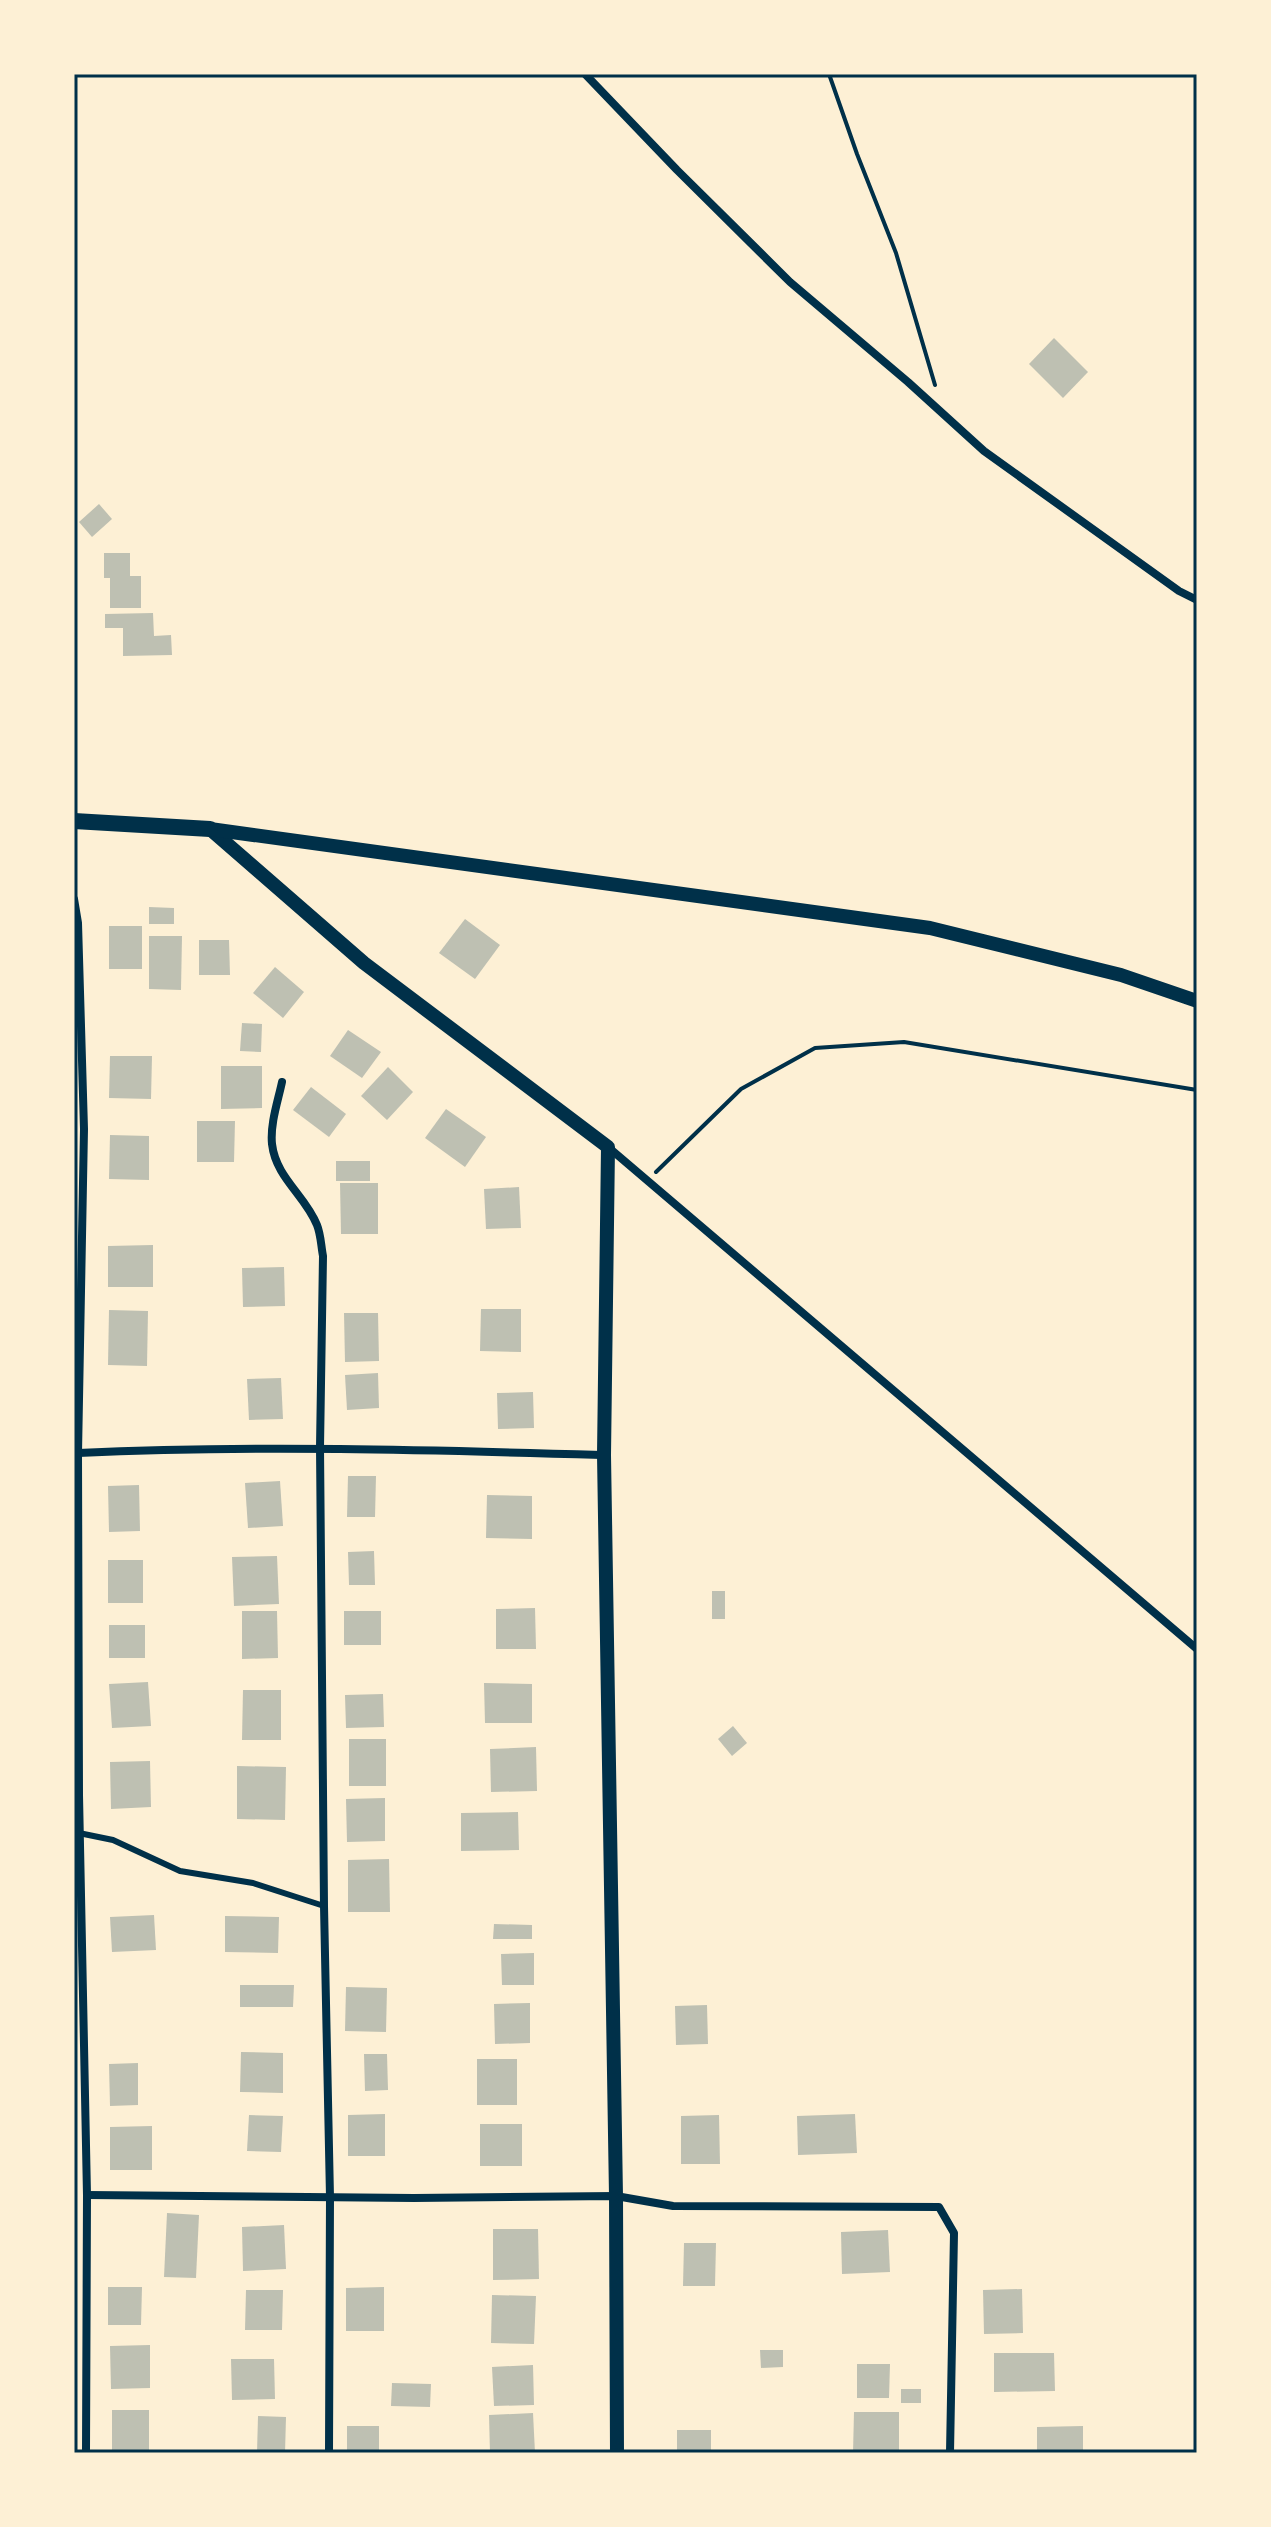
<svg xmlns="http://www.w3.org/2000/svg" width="1271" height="2527" viewBox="0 0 1271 2527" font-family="'DM Sans',sans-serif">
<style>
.building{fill:#bec0b2}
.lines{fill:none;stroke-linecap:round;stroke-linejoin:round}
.path{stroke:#003049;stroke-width:4}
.service{stroke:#003049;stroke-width:6}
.minor{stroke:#003049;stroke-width:8}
.tertiary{stroke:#003049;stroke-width:14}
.secondary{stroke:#003049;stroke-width:16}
.neatline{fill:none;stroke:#003049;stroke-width:3}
</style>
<rect width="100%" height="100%" fill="#fdf0d5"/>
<!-- building -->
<g class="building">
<path d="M1054,338l34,34 -25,26 -34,-34z"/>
<path d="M99,504l13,15 -20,18 -13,-15z"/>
<path d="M104,553h26v23h11v32h-31v-30h-6z"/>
<path d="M153,613l1,23 17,-1 1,20 -49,1v-28h-18v-14z"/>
<path d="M149,907l25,1v16h-25z"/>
<path d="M465,919l35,26 -25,34 -36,-26z"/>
<rect x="109" y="926" width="33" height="43"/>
<path d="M149,936h33l-1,54 -32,-1z"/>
<path d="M199,940h30l1,35h-31z"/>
<path d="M275,967l29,25 -21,26 -30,-25z"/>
<path d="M242,1023l20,1 -1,28 -21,-1z"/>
<path d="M348,1030l33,22 -19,26 -32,-22z"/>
<path d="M110,1056h42l-1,43 -42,-1z"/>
<path d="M221,1066h41v42l-41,1z"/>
<path d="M388,1067l25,25 -26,28 -26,-24z"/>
<path d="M311,1087l35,27 -17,23 -36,-27z"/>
<path d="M446,1109l40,28 -21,30 -40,-29z"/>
<path d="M197,1121h38l-1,41h-37z"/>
<path d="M110,1135l39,1v44l-40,-1z"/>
<rect x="336" y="1161" width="34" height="20"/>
<path d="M340,1183h38v51h-37z"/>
<path d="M519,1187l2,41 -35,1 -2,-40z"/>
<path d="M153,1245v42h-45v-41z"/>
<path d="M284,1267l1,39 -42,1 -1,-39z"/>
<path d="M481,1309h40v43l-41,-1z"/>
<path d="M109,1310l39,1 -1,55 -39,-1z"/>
<path d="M344,1313h34l1,48 -34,1z"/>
<path d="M378,1373l1,35 -32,2 -2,-35z"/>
<path d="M281,1378l2,41 -34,1 -2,-41z"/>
<path d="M533,1392l1,36 -36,1 -1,-36z"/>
<path d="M348,1476h28l-1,41h-28z"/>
<path d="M280,1481l3,45 -35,2 -3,-45z"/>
<path d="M139,1485l1,46 -31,1 -1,-46z"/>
<path d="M487,1495l45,1v43l-46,-1z"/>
<path d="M374,1551l1,34h-26l-1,-33z"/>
<path d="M277,1556l2,48 -45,2 -2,-49z"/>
<rect x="108" y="1560" width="35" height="43"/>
<rect x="712" y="1591" width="13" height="28"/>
<path d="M535,1608l1,41h-40v-40z"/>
<path d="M242,1611h35l1,47 -36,1z"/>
<rect x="344" y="1611" width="37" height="34"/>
<rect x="109" y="1625" width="36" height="33"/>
<path d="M148,1682l3,44 -39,2 -3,-44z"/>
<path d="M484,1683l48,1v39h-47z"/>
<path d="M243,1690h38v50h-39z"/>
<path d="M383,1694l1,33 -38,1 -1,-33z"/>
<path d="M733,1726l14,17 -15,13 -14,-17z"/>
<rect x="349" y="1739" width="37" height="47"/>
<path d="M536,1747l1,44 -46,1 -1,-43z"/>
<path d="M150,1761l1,46 -40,2 -1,-47z"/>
<path d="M237,1766l49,1 -1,53 -48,-1z"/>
<path d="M385,1798v43l-38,1 -1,-43z"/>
<path d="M518,1812l1,38 -58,1v-38z"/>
<path d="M389,1859l1,53h-42v-52z"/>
<path d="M154,1915l2,35 -44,2 -2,-35z"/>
<path d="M225,1916l54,1 -1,36 -53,-1z"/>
<path d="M494,1924l38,1v14h-39z"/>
<path d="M534,1953v32h-32l-1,-31z"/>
<path d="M240,1985h54l-1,22h-53z"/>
<path d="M346,1987l41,1 -1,44 -41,-1z"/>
<path d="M530,2003v40l-35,1 -1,-40z"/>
<path d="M707,2005l1,39 -32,1 -1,-39z"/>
<path d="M241,2052l42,1v40l-43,-1z"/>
<path d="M364,2054h23l1,36 -23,1z"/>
<rect x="477" y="2059" width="40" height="46"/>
<path d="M138,2063v42l-28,1 -1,-42z"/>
<path d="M385,2114v42h-37v-41z"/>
<path d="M855,2114l2,39 -59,2 -1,-39z"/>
<path d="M249,2115l34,1 -2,36 -34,-1z"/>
<path d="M719,2115l1,49h-39v-48z"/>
<rect x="480" y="2124" width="42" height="42"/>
<path d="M152,2126v44h-42v-43z"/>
<path d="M167,2213l32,2 -3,63 -32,-1z"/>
<path d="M284,2225l2,44 -43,2 -1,-44z"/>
<path d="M493,2229h45l1,50 -46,1z"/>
<path d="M888,2230l2,42 -48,2 -1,-42z"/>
<path d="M684,2243h32l-1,43h-32z"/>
<path d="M108,2287h34l-1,38h-33z"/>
<path d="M384,2287v44h-38v-43z"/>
<path d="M1022,2289l1,44 -39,1 -1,-44z"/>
<path d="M246,2290h37l-1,40h-37z"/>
<path d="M492,2295l44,1 -2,48 -43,-1z"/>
<path d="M150,2345v43l-39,1 -1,-43z"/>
<path d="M760,2350h23v17l-22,1z"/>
<path d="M994,2353h60l1,38 -61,1z"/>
<path d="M231,2359h43l1,40 -43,1z"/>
<path d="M857,2364h33l-1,34h-32z"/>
<path d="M533,2365l1,40 -40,1 -2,-39z"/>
<path d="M392,2383l39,1 -1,23 -39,-1z"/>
<rect x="901" y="2389" width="20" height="14"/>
<rect x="112" y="2410" width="37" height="43"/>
<path d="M854,2412h45v41h-46z"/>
<path d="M533,2413l2,40h-45l-1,-38z"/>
<path d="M258,2416l28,1 -1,36h-28z"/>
<rect x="347" y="2426" width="32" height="27"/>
<path d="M1083,2426v27h-46v-26z"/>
<rect x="677" y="2430" width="34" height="23"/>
</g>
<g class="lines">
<!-- path -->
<g class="path">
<path d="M829,74l28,80 39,99 39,132"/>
<path d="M656,1172l85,-83 74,-41 89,-6 293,48"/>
</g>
<!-- service -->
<path class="service" d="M74,1832l39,8 67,31 73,12 71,23"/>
<!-- minor -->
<g class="minor">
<path d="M585,74l92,96 113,112 118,100 76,69 195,140 18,9"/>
<path d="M74,899l4,24 6,206 -6,324 1,342 8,400 -1,258"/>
<path d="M282,1082c-4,19 -12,42 -10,62 4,34 33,51 45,81 4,10 4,21 6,31l-3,191 4,459 6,291 -1,256"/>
<path d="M608,1147l589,502"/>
<path d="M78,1453c176,-8 350,-3 526,2"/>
<path d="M87,2195l327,3 202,-2 57,10 266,1 15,26 -4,220"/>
</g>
<!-- tertiary -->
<g class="tertiary">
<path d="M210,829l154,134 244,184 -4,308 12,741 1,257"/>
<path d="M210,829l720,99 191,47 76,26"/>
</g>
<!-- secondary -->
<path class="secondary" d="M74,821l136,8"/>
</g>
<!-- border -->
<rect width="1271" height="2527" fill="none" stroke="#fdf0d5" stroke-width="152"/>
<rect x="76" y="76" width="1119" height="2375" class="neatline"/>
</svg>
